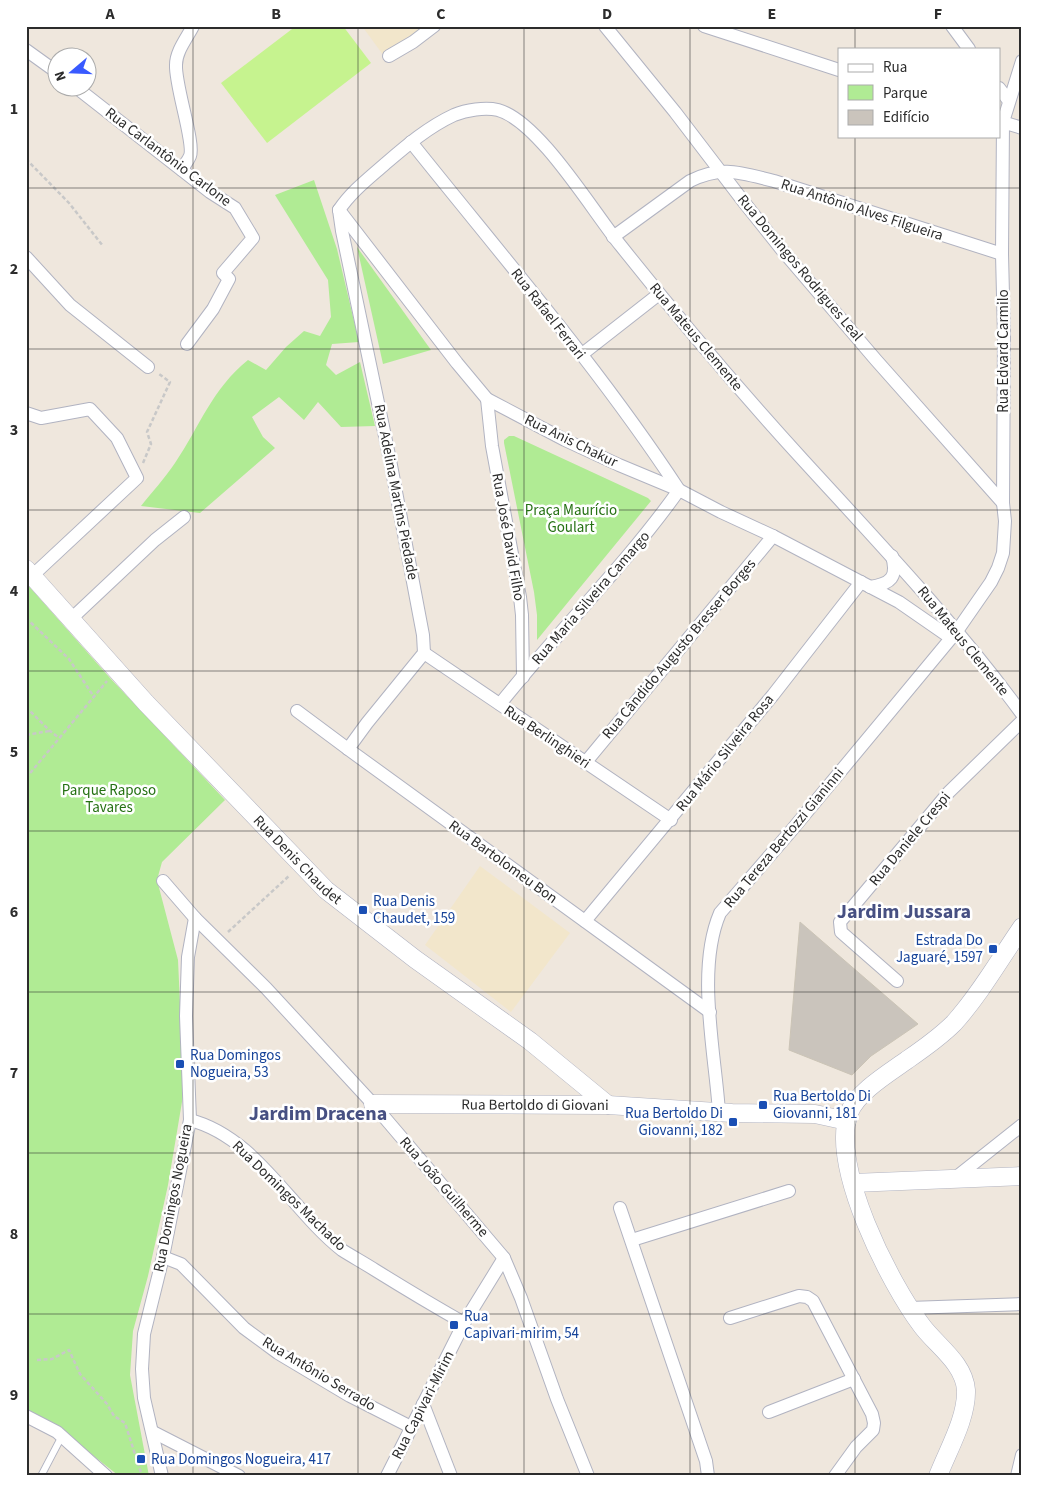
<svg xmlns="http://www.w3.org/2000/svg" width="1048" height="1502" font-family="'Source Sans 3',sans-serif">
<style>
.education{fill:#f2e6cb}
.green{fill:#b0eb94}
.pitch{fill:#c6f38f}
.building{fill:#cac4bc;stroke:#cbc4b6}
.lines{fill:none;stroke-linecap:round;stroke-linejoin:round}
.lane-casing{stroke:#b1b3c1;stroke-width:8}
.street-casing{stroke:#b1b3c1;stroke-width:14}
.secondary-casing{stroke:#b1b3c1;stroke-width:19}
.path{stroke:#c8c8c8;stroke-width:2.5;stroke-dasharray:4 2.5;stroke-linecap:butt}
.lane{stroke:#fff;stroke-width:6}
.street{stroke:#fff;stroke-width:12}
.secondary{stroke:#fff;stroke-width:18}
.grid{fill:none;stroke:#2c2c2c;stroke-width:1;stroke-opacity:0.55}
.transit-dot{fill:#1a4fb4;stroke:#fff;stroke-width:2}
.labels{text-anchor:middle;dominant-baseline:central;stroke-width:5;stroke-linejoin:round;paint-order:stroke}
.street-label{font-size:15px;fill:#2c2c2c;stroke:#fff}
.park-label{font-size:15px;fill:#257113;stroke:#fff}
.transit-label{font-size:15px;fill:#164399;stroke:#fff;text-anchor:start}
.district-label{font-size:20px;font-weight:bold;fill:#475082;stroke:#fff}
.neatline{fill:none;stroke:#2c2c2c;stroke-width:2}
.grid-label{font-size:16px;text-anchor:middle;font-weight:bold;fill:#2c2c2c}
</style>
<rect width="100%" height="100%" fill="#efe7dd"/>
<!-- education -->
<g class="education">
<path d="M362,26H431L413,45L389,63Z"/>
<path d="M480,866L570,933L511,1012L425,945Z"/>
</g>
<!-- green -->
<g class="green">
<path d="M314,180L337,249L359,342L332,344L326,365L336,375L360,362L375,426L341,427L318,402L304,420L279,397L252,417L263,437L275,448L200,513L141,506C152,492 165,478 175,463C200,426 212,389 248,360L266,370L286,347L304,331L320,336L331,317L328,280L275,195Z"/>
<path d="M357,247L431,350L383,364Z"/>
<path d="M509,436H514L648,498L651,501L537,640V615L534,592L504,443V440Z"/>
<path d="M26,583L110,678L225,800L162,862L157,880L178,960L184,1090L168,1185L148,1276L133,1331L130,1375L149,1476H119L57,1427L26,1409Z"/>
</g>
<!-- pitch -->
<path class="pitch" d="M296,26H343L371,63L267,143L221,83Z"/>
<!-- building -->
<path class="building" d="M800,922L918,1024L871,1056L852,1075L789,1050Z"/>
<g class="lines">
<!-- lane casing -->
<g class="lane-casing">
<path id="lane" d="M41,1476L62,1436"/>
</g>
<!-- street casing -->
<g class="street-casing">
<g id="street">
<path d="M605,26L675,112L743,201L782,250L876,360L1003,503"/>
<path d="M704,26L839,70"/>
<path d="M952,26L969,49"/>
<path d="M26,50L58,73"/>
<path d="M389,56L413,42L434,26"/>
<path d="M77,88L210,192L235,208L253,238L223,273L229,279L213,309L187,344"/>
<path d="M999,88L1009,101"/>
<path d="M999,121L1022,128"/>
<path d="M411,142C502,256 599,368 679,490C625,566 558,631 500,704"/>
<path d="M182,170C184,165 188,161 190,156C195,143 175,86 176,65C176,51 187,38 193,26"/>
<path d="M339,210C351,192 368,179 385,164C406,146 428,127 454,115C466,110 485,107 498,110C539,121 593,212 621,246C679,319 740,391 803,460C878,542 956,624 1022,714"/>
<path d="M339,210L457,363L487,399L565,440L619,465L679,490L721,512L773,536L899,602L951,638"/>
<path d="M339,210L342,231L390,460L423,635L424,653L367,723L348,749"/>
<path d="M613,237L690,181C722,165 741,173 774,181L1002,254"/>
<path d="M26,257L70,305L148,367"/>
<path d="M581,355L659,294"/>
<path d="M487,399L492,446L520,597L522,615L523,677"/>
<path d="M26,413L41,418L90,409L117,438L137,478L32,576"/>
<path d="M870,587C891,584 898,577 892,556"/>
<path d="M71,619L155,540L184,517"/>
<path d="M424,653L671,820"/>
<path d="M297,711L348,749L710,1012"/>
<path d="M585,763L773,536"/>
<path d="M163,881L195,918L266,988L373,1104L504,1258L521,1298L557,1399L588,1476"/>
<path d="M585,921L773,695L861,582"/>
<path d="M897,981L841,932L840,922L949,792L1022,721"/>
<path d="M719,1112C715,1052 696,969 720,913L791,831L957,631L991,582L998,568L1003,553L1005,521L1003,503L1004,336L1002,254L1003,122L1022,61"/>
<path d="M190,1120C256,1137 291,1210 342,1250C353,1257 364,1263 375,1270C404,1288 434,1306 464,1323"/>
<path d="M954,1179L1022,1125"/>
<path d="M620,1208L706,1461L708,1476"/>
<path d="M632,1240L789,1191"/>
<path d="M163,1257L181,1264L244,1328L278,1353L350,1396L411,1427"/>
<path d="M909,1308L1022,1304"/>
<path d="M730,1318L799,1296L807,1297L813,1301L872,1414L874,1423L873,1430L856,1447L835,1476"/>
<path d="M423,1404L451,1476"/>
<path d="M769,1412L854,1379"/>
<path d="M26,1416L57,1432L106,1476"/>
<path d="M153,1432L239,1476"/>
<path d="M162,1476L144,1398L142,1369L144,1334L163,1257L190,1120L186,1016L188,957L195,918"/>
<path d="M387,1476L464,1323L504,1258"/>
<path d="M1017,1476L1022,1455"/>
</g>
</g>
<!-- secondary casing -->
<g class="secondary-casing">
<g id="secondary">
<path id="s1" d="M26,569L146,703L326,890L415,959L530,1041L608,1105"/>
<path id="s2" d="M373,1104L608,1105L732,1113L815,1114L847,1121"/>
<path d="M853,1183L1022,1176"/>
<path d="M938,1476C948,1450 967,1418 966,1390C964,1363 937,1346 922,1326C890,1284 829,1165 849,1113C857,1092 889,1073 907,1060C923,1049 940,1037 954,1023C980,994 1000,959 1022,927"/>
</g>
</g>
<!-- path -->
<g class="path">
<path d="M26,159L69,203L103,246"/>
<path d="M143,463L151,444L147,432L170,382L159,374"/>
<path d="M26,618L69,659L94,697"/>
<path d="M26,707L50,731L59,738"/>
<path d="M26,735L49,731"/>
<path d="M26,778L107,681"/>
<path d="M228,932L290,875"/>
<path d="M37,1360L52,1359L69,1350L80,1374L107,1404L114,1416L125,1423L142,1476"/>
</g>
<!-- lane -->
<use href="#lane" class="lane"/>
<!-- street -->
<use href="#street" class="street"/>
<!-- secondary -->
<use href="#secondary" class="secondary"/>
</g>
<!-- grid -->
<path class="grid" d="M193,26V1476M358,26V1476M524,26V1476M690,26V1476M855,26V49M855,136V1476M26,188H1022M26,349H1022M26,510H1022M26,671H1022M26,831H1022M26,992H1022M26,1153H1022M26,1314H1022"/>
<!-- markers -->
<g class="transit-dot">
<rect x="358" y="905" width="10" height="10" rx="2.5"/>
<rect x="988" y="944" width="10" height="10" rx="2.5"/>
<rect x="175" y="1059" width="10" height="10" rx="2.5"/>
<rect x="758" y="1100" width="10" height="10" rx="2.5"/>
<rect x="728" y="1117" width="10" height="10" rx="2.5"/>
<rect x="449" y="1320" width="10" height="10" rx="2.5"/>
<rect x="136" y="1454" width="10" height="10" rx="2.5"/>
</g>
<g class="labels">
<!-- street labels -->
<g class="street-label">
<text transform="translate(168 157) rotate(37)">Rua Carlantônio Carlone</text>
<text transform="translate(862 210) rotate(18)">Rua Antônio Alves Filgueira</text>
<text transform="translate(800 268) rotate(50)">Rua Domingos Rodrigues Leal</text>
<text transform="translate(548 314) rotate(52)">Rua Rafael Ferrari</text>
<text transform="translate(696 337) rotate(50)">Rua Mateus Clemente</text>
<text transform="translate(1003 351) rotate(-90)">Rua Edvard Carmilo</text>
<text transform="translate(571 441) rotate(26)">Rua Anis Chakur</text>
<text transform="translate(396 492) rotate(79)">Rua Adelina Martins Piedade</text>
<text transform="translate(508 537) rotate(80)">Rua José David Filho</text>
<text transform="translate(591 598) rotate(-49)">Rua Maria Silveira Camargo</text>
<text transform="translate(963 641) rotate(51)">Rua Mateus Clemente</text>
<text transform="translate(679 649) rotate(-50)">Rua Cândido Augusto Bresser Borges</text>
<text transform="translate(547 737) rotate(34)">Rua Berlinghieri</text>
<text transform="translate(725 753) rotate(-51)">Rua Mário Silveira Rosa</text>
<text transform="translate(784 838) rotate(-50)">Rua Tereza Bertozzi Gianinni</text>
<text transform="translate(910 839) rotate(-50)">Rua Daniele Crespi</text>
<text stroke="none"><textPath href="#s1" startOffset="398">Rua Denis Chaudet</textPath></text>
<text transform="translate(503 862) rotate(36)">Rua Bartolomeu Bon</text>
<text stroke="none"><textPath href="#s2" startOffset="162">Rua Bertoldo di Giovani</textPath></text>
<text transform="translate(444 1187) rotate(49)">Rua João Guilherme</text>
<text transform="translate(289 1196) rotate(44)">Rua Domingos Machado</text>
<text transform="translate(173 1198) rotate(-79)">Rua Domingos Nogueira</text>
<text transform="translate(319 1374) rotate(31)">Rua Antônio Serrado</text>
<text transform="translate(423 1405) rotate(-63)">Rua Capivari-Mirim</text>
</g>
<!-- park labels -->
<g class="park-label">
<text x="571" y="510">Praça Maurício<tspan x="571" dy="17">Goulart</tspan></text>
<text x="109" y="790">Parque Raposo<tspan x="109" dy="17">Tavares</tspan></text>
</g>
<!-- transit labels -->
<g class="transit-label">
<text x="373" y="901">Rua Denis<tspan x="373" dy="17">Chaudet, 159</tspan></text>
<text x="983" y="940" text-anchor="end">Estrada Do<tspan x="983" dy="17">Jaguaré, 1597</tspan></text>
<text x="190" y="1055">Rua Domingos<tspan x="190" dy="17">Nogueira, 53</tspan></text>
<text x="773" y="1096">Rua Bertoldo Di<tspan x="773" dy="17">Giovanni, 181</tspan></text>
<text x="723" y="1113" text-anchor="end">Rua Bertoldo Di<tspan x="723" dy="17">Giovanni, 182</tspan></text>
<text x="464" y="1316">Rua<tspan x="464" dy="17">Capivari-mirim, 54</tspan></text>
<text x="151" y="1459">Rua Domingos Nogueira, 417</text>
</g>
<!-- district labels -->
<g class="district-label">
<text x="904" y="912">Jardim Jussara</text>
<text x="318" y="1114">Jardim Dracena</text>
</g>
</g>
<!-- border -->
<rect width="1048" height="1502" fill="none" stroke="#ffffff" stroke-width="55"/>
<!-- legend -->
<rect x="838" y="48" width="162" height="90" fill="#ffffff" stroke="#ababab"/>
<rect x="848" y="64" width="25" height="8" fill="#ffffff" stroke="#ababab"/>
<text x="883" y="72" font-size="15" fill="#2c2c2c">Rua</text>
<rect x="848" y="85" width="25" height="15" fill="#b0eb94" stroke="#ababab"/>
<text x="883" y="98" font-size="15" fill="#2c2c2c">Parque</text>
<rect x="848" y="110" width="25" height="15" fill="#cac4bc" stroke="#ababab"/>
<text x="883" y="122" font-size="15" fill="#2c2c2c">Edifício</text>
<!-- north arrow -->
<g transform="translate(72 72) rotate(251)"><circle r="24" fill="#ffffff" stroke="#ababab"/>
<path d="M0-4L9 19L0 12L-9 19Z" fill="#395aff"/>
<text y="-8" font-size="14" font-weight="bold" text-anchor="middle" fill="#2c2c2c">N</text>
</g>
<rect x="28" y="28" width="992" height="1446" class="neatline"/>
<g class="grid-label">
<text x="110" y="19">A</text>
<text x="276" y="19">B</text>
<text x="441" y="19">C</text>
<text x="607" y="19">D</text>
<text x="772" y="19">E</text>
<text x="938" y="19">F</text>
<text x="14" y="114">1</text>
<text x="14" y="274">2</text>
<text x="14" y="435">3</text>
<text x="14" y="596">4</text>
<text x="14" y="757">5</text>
<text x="14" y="917">6</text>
<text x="14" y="1078">7</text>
<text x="14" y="1239">8</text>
<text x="14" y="1400">9</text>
</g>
</svg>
